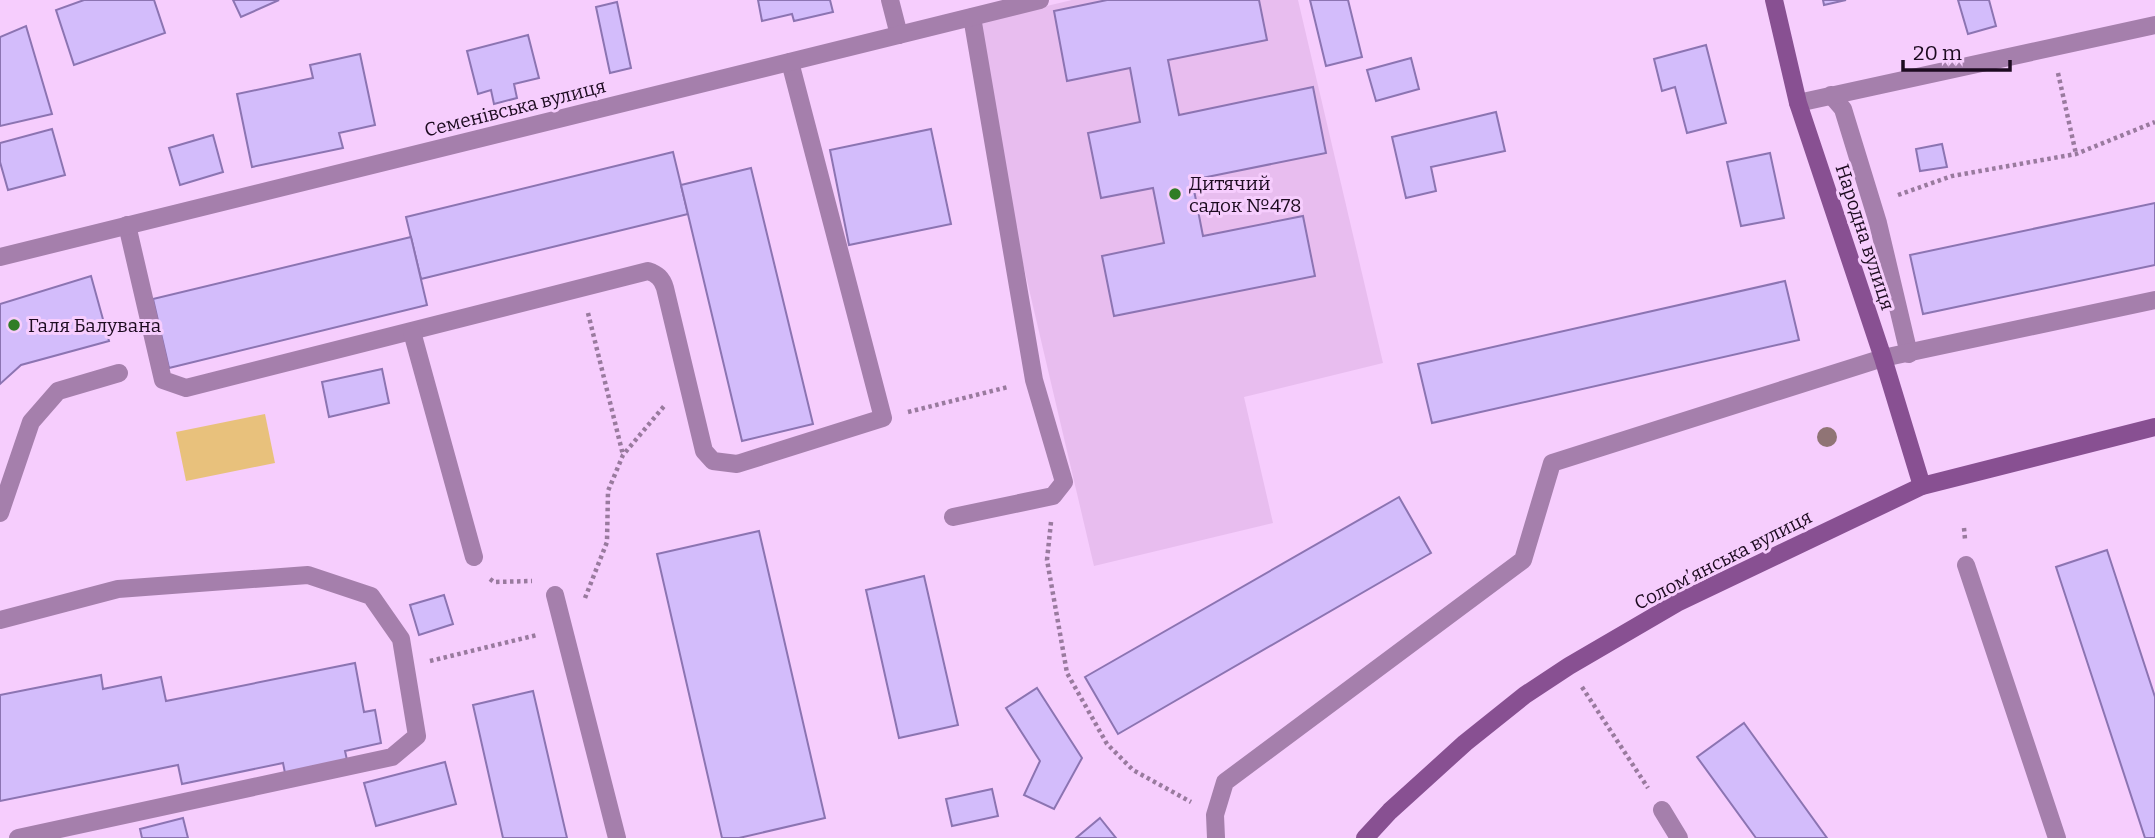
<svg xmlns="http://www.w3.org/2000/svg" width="2155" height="838" font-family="Bitter,serif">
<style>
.built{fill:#e8bdef}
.green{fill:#e8c17c}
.building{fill:#d3bcfb;stroke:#8c74b2;stroke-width:2}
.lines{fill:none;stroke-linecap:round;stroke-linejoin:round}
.path{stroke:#997a9e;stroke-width:4.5;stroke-dasharray:3.5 3.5;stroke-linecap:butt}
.lane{stroke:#a57fac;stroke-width:18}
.street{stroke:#a57fac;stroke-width:18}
.secondary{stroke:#885092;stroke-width:18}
.tree{fill:#907475}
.poi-dot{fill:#307d25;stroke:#f6cdfd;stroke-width:2.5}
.labels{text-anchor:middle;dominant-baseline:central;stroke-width:6;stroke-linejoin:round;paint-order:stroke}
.street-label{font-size:19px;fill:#1d0b20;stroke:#f6cdfd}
.poi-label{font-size:19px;fill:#1d0b20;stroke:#f6cdfd;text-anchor:start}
</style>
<rect width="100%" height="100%" fill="#f6cdfd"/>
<!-- built -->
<path class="built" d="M1072,0H1298L1383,363L1244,397L1273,523L1094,566L967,25Z"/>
<!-- green -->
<path class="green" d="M265,414L275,463L186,481L176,432Z"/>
<!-- building -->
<g class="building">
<path d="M84,0H154L165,33L74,65L56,10Z"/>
<path d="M233,0H279L241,17Z"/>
<path d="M758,0H830L833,12L794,21L792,14L762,21Z"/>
<path d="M1107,0H1259L1267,40L1168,60L1179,115L1313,87L1326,153L1192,180L1203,236L1303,216L1315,276L1114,316L1102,256L1164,243L1153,188L1101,198L1088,133L1140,122L1130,68L1067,81L1054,11Z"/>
<path d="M1310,0H1348L1362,57L1326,66Z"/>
<path d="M1823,0H1846L1824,5Z"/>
<path d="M1958,0H1989L1996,26L1968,34Z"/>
<path d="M617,2L631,68L610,73L596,7Z"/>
<path d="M26,26L52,114L0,126V37Z"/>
<path d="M528,35L539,78L514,84L517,98L494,104L491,90L478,94L467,51Z"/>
<path d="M1706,45L1726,123L1687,133L1675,87L1662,91L1654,59Z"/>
<path d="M360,54L375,125L339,133L343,148L252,167L237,94L313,78L310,65Z"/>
<path d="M1411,58L1419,89L1376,101L1367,70Z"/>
<path d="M1496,112L1505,151L1431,167L1436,191L1406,198L1392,137Z"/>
<path d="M52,129L65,175L8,190L0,162V143Z"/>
<path d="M931,129L951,224L849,245L830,150Z"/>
<path d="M213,135L223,172L180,185L169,148Z"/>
<path d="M1942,144L1947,167L1920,171L1916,149Z"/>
<path d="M673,152L688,214L421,279L406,217Z"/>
<path d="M1770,153L1784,218L1741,226L1727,162Z"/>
<path d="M751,168L813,424L742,441L681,185Z"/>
<path d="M2155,203V265L1923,314L1910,255Z"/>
<path d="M411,237L427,305L169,368L153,299Z"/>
<path d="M91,276L109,341L21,365L0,384V304Z"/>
<path d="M1785,281L1799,340L1432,423L1418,364Z"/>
<path d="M382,369L389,403L329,417L322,382Z"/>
<path d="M1399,497L1431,553L1118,734L1085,677Z"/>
<path d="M759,531L825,818L739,838H722L657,554Z"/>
<path d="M2107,550L2155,697V838H2145L2056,567Z"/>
<path d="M924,576L958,725L899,738L866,590Z"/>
<path d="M444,595L453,624L419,635L410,605Z"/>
<path d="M355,663L364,712L375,710L381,743L345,751L347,760L285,773L283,763L182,784L178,765L0,801V695L101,675L103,689L161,677L166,701Z"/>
<path d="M1037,688L1082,758L1054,809L1024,795L1040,761L1006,708Z"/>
<path d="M533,691L567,838H503L473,705Z"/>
<path d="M1744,723L1827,838H1756L1697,757Z"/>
<path d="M445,762L456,804L376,826L364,783Z"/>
<path d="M992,789L998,816L952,826L946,799Z"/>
<path d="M183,818L188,838H142L140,829Z"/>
<path d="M1100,818L1116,838H1076Z"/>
</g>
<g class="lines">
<!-- path -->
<g class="path">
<path d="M2058,73L2076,154"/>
<path d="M1898,195L1952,176L2076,154L2155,122"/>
<path d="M588,313L623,455"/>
<path d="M908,412L1008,387"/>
<path d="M1051,522L1047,560L1067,673L1107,744L1133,770L1191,802"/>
<path d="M1964,528L1965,539"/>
<path d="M490,579L494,582L532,581"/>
<path d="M585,598L607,542L608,491L623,455L665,405"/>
<path d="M430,661L537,635"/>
<path d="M1582,687L1648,788"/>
</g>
<!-- lane -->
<g class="lane">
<path d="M1831,95L1843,109L1878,223L1909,354"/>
<path d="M127,225L163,380L186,388L648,271C657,274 662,278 665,288L704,451L713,461L737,464L883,418L790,62"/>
<path d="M412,332L474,557"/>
<path d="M0,513L31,422L58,391L119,373"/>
<path d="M953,517L1053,496L1064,482L1034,380L972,17"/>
<path d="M1966,565L2057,838"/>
<path d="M555,595L617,838"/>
<path d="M0,620L118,589L308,575L371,596L401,639L417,736L392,757L18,838"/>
<path d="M1662,810L1679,838"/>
<path d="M1216,838L1215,815L1225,782L1523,560L1552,463L1883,358L2155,300"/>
</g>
<!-- street -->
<g class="street">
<path d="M890,0L899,35"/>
<path d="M1798,103L2155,25"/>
<path d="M0,257L1040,0"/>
</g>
<!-- secondary -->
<g class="secondary">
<path d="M1774,0L1798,103L1883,358L1922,486"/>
<path d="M1365,838L1390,811L1465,743L1525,695L1569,666L1677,603L1922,486L2155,427"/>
</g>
</g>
<!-- trees -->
<circle class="tree" cx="1827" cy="437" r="10"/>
<!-- markers -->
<g class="poi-dot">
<circle cx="1175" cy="194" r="7"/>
<circle cx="14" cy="325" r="7"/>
</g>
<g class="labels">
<!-- street labels -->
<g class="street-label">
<text transform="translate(515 108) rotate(-14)">Семенівська вулиця</text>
<text transform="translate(1865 237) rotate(72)">Народна вулиця</text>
<text transform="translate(1723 560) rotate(-27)">Соломʼянська вулиця</text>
</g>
<!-- poi labels -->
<g class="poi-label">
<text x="1189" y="183">Дитячий<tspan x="1189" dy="22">садок №478</tspan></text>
<text x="28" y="325">Галя Балувана</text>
</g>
</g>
<!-- scale -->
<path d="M1903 60v10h107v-10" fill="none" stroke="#1d0b20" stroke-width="3.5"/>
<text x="1913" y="60" font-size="21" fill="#1d0b20" stroke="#f6cdfd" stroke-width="5" paint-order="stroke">20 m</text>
</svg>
